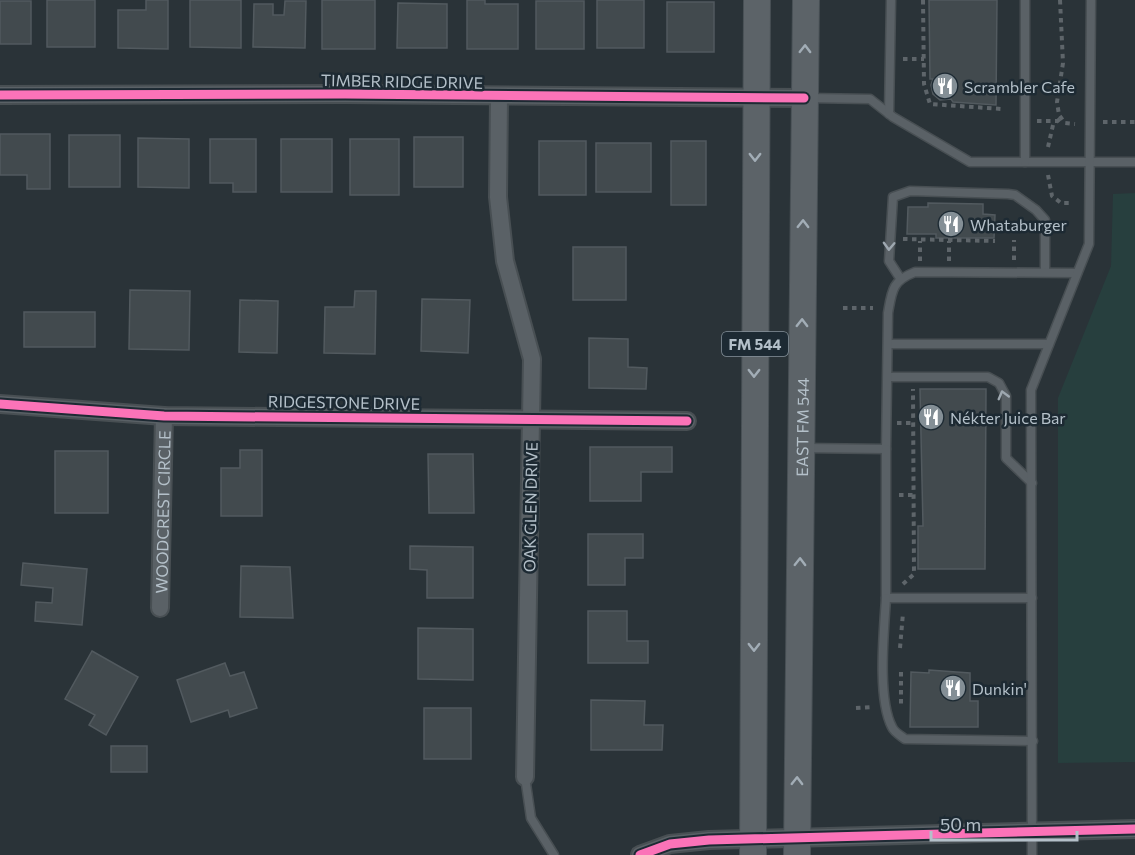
<svg xmlns="http://www.w3.org/2000/svg" width="1135" height="855" font-family="Commissioner,sans-serif">
<style>
.green{fill:#273f3e}
.building{fill:#424a4e;stroke:#525a5f;stroke-width:1.5}
.lines{fill:none;stroke-linecap:round;stroke-linejoin:round}
.lane-casing{stroke:#484f53;stroke-width:11}
.street-casing{stroke:#484f53;stroke-width:20}
.primary-casing{stroke:#485055;stroke-width:28}
.path{stroke:#5e656a;stroke-width:4;stroke-dasharray:4.5 4.5;stroke-linecap:butt}
.lane{stroke:#5a6166;stroke-width:8}
.street{stroke:#5a6166;stroke-width:16}
.primary{stroke:#5c6368;stroke-width:26}
.cycleway-casing{stroke:#1d2a33;stroke-width:13}
.cycleway{stroke:#fb73b8;stroke-width:9}
.oneway{stroke:#a2adb6}
.oneway2{stroke:#9ea8b0}
.labels{text-anchor:middle;dominant-baseline:central;stroke-width:5;stroke-linejoin:round;paint-order:stroke}
.shield{fill:#1d2a33;stroke:#87939c;stroke-width:1.5}
.shield-label{font-size:15px;font-weight:bold;fill:#b4c0c9}
.street-label{font-size:16px;fill:#b4c0c9;stroke:#1d2a33}
.poi-label{font-size:16px;fill:#b4c0c9;stroke:#1d2a33;text-anchor:start}
</style>
<rect width="100%" height="100%" fill="#2a3338"/>
<!-- green -->
<path class="green" d="M1135,193V762L1058,763V398L1111,266L1113,194Z"/>
<!-- building -->
<g class="building">
<rect x="47" y="0" width="48" height="47"/>
<path d="M146,0H168V49L118,48V10H146Z"/>
<path d="M190,0H241V48L190,47Z"/>
<rect x="322" y="0" width="53" height="49"/>
<path d="M467,0H485V4H518V49H467Z"/>
<rect x="597" y="0" width="47" height="48"/>
<path d="M929,0H997L996,105L953,102L951,99L940,100L933,94L931,85L933,79H930Z"/>
<rect x="0" y="1" width="31" height="43"/>
<path d="M285,1H306L305,48L253,47L254,4H273V15H284Z"/>
<rect x="536" y="1" width="48" height="48"/>
<rect x="667" y="2" width="47" height="50"/>
<path d="M398,3L447,4V48H397Z"/>
<path d="M0,134H50V189H27V175H0Z"/>
<rect x="69" y="135" width="51" height="52"/>
<rect x="414" y="137" width="49" height="50"/>
<path d="M138,138L189,139V188L138,187Z"/>
<path d="M210,139H256V192H233V183H210Z"/>
<rect x="281" y="139" width="51" height="53"/>
<rect x="350" y="139" width="49" height="56"/>
<rect x="539" y="141" width="47" height="54"/>
<rect x="671" y="141" width="35" height="64"/>
<rect x="596" y="143" width="55" height="49"/>
<path d="M928,203L983,204V214L995,215L994,238H936V234H907L908,207H928Z"/>
<rect x="573" y="247" width="53" height="53"/>
<path d="M130,290L190,291L189,350L129,349Z"/>
<path d="M355,291H376L375,354L324,353L325,307H354Z"/>
<path d="M422,299L470,300L468,353L421,351Z"/>
<path d="M240,300L278,301L277,353L239,352Z"/>
<rect x="24" y="312" width="71" height="35"/>
<path d="M589,338L628,339V367L647,368L646,389L589,388Z"/>
<path d="M920,389H986L985,569H918V526H923Z"/>
<path d="M590,447H672V472H641V501H590Z"/>
<path d="M240,450H262V516H221V468H240Z"/>
<rect x="55" y="451" width="53" height="62"/>
<path d="M428,454H473L474,513H429Z"/>
<path d="M588,534H643V558H625V585H588Z"/>
<path d="M410,546L473,547V598H427V570L410,569Z"/>
<path d="M23,563L87,569L82,625L35,621L36,602L52,603L53,588L21,585Z"/>
<path d="M241,566L290,567L293,618L240,617Z"/>
<path d="M588,611H627V641H648V663H588Z"/>
<path d="M418,628L473,629V680L418,679Z"/>
<path d="M92,651L138,677L106,735L89,725L95,715L65,699Z"/>
<path d="M225,663L230,676L244,672L257,708L230,717L228,710L191,722L177,680Z"/>
<path d="M929,670L970,673V701H978V727H910L911,672L929,673Z"/>
<path d="M591,700L645,701L644,725H663L662,750H591Z"/>
<rect x="424" y="708" width="47" height="51"/>
<rect x="111" y="746" width="36" height="26"/>
</g>
<g class="lines">
<!-- lane casing -->
<g class="lane-casing">
<g id="lane">
<path d="M809,98L870,99L893,117L970,162H1135"/>
<path d="M889,114L891,0"/>
<path d="M1025,162V0"/>
<path d="M900,278L889,261L893,197L910,191L1008,194L1015,195L1036,210L1045,220V271"/>
<path d="M889,344H1049"/>
<path d="M888,377H988L999,383L1006,396V458L1032,483"/>
<path d="M804,448L886,449L888,313C892,290 892,281 915,272L1077,273"/>
<path d="M886,449V598H1032"/>
<path d="M886,598C884,631 877,698 892,727C894,732 901,736 905,739L1033,741"/>
<path d="M525,777L531,818L554,855"/>
<path d="M1032,855L1031,390L1089,244L1091,0"/>
</g>
</g>
<!-- street casing -->
<g class="street-casing">
<g id="street">
<path d="M0,95L345,94L804,98"/>
<path d="M499,97L498,197L505,261L532,359L525,777"/>
<path d="M0,404L164,416L687,421"/>
<path id="s1" d="M160,608L164,416"/>
<path d="M640,855L670,844L709,840L1135,829"/>
</g>
</g>
<!-- primary casing -->
<g class="primary-casing">
<g id="primary">
<path d="M753,855L757,0"/>
<path id="s2" d="M797,855L806,0"/>
</g>
</g>
<!-- path -->
<g class="path">
<path d="M923,0L924,84L930,104L1002,109"/>
<path d="M1060,0L1063,63L1057,102L1059,115L1065,123L1075,124"/>
<path d="M903,59H924"/>
<path d="M1037,121H1057"/>
<path d="M1103,122H1135"/>
<path d="M1048,147L1053,125L1061,118"/>
<path d="M1048,175L1052,196L1061,203H1072"/>
<path d="M903,239L995,241"/>
<path d="M1014,260V240"/>
<path d="M920,261V241"/>
<path d="M949,261V241"/>
<path d="M843,308H873"/>
<path d="M897,423H915"/>
<path d="M899,495H915"/>
<path d="M903,584L914,574L913,389"/>
<path d="M900,648L903,613"/>
<path d="M901,672V704"/>
<path d="M856,708L872,707"/>
</g>
<!-- lane -->
<use href="#lane" class="lane"/>
<!-- street -->
<use href="#street" class="street"/>
<!-- primary -->
<use href="#primary" class="primary"/>
<!-- cycleway casing -->
<g class="cycleway-casing">
<g id="cycleway">
<path d="M0,95L345,94L804,98"/>
<path d="M0,404L164,416L687,421"/>
<path d="M640,855L670,844L709,840L1135,829"/>
</g>
</g>
<!-- cycleway -->
<use href="#cycleway" class="cycleway"/>
</g>
<!-- one-way arrows -->
<defs><path id="oneway-chevron" d="M-2-3.5L2.5 0L-2 3.5" fill="none" stroke-width="1.6" stroke-linecap="round" stroke-linejoin="round" transform="scale(1.5)"/></defs>
<g class="oneway">
<use href="#oneway-chevron" transform="translate(805 49) rotate(-89)"/>
<use href="#oneway-chevron" transform="translate(755 157) rotate(90)"/>
<use href="#oneway-chevron" transform="translate(803 224) rotate(-89)"/>
<use href="#oneway-chevron" transform="translate(802 323) rotate(-89)"/>
<use href="#oneway-chevron" transform="translate(754 373) rotate(90)"/>
<use href="#oneway-chevron" transform="translate(800 562) rotate(-89)"/>
<use href="#oneway-chevron" transform="translate(754 647) rotate(90)"/>
<use href="#oneway-chevron" transform="translate(797 781) rotate(-89)"/>
</g>
<g class="oneway2">
<use href="#oneway-chevron" transform="translate(889 246) rotate(92)"/>
<use href="#oneway-chevron" transform="translate(1003 395) rotate(-105)"/>
</g>
<!-- icons -->
<defs>
<g id="restaurant-disc" transform="scale(1.35)"><circle r="9.5" fill="#848f96" stroke="#1d2a33"/><path d="M-5-6h1v4h1v-4h1v4h1v-4h1v5L-1.5 .5V6h-2V.5L-5-1ZM5-6V6H3V1.5H1.5Q1.5-4 5-6Z" fill="#fff"/></g>
</defs>
<g fill-rule="evenodd">
<use href="#restaurant-disc" x="945" y="86"/>
<use href="#restaurant-disc" x="951" y="224"/>
<use href="#restaurant-disc" x="931" y="417"/>
<use href="#restaurant-disc" x="953" y="688"/>
</g>
<g class="labels">
<!-- shield labels -->
<rect class="shield" x="722" y="332" width="66" height="24" rx="4.5"/>
<g class="shield-label">
<text x="755" y="344">FM 544</text>
</g>
<!-- street labels -->
<g class="street-label">
<text transform="translate(402 81) rotate(1)">TIMBER RIDGE DRIVE</text>
<text transform="translate(344 402) rotate(1)">RIDGESTONE DRIVE</text>
<text stroke="none"><textPath href="#s2" startOffset="428">EAST FM 544</textPath></text>
<text transform="translate(530 507) rotate(-89)">OAK GLEN DRIVE</text>
<text stroke="none"><textPath href="#s1" startOffset="96">WOODCREST CIRCLE</textPath></text>
</g>
<!-- poi labels -->
<g class="poi-label">
<text x="964" y="86">Scrambler Cafe</text>
<text x="970" y="224">Whataburger</text>
<text x="950" y="417">Nékter Juice Bar</text>
<text x="972" y="688">Dunkin'</text>
</g>
</g>
<!-- scale -->
<path d="M931 831v9h146v-9" fill="none" stroke="#b4c0c9" stroke-width="3"/>
<text x="940" y="831" font-size="18" fill="#b4c0c9" stroke="#1d2a33" stroke-width="4.5" paint-order="stroke">50 m</text>
</svg>
